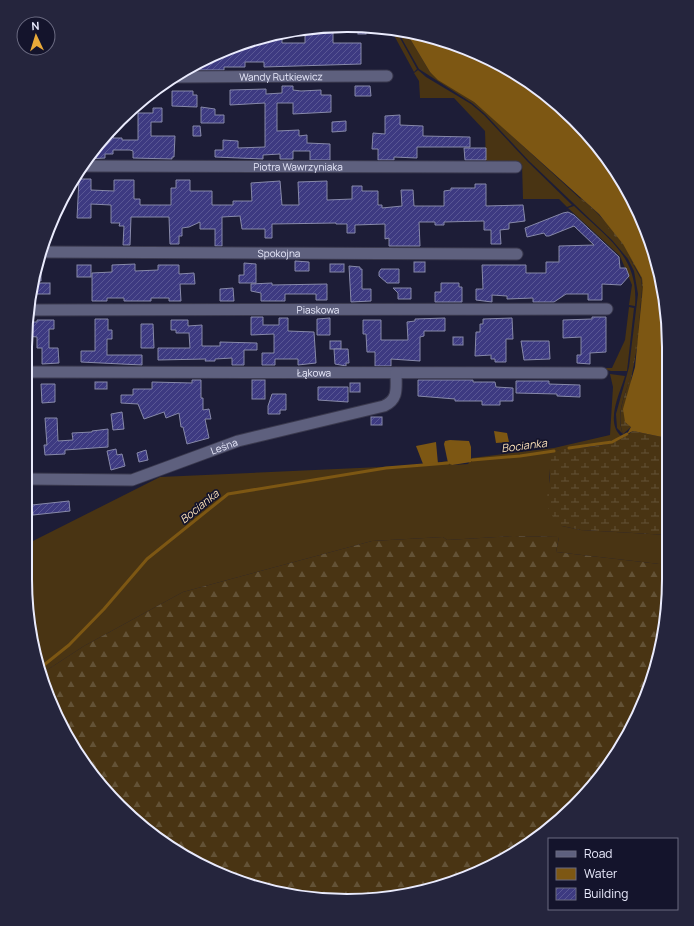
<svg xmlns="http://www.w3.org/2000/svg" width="694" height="926" font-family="Manrope,sans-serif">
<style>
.grass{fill:#493413}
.forest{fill:url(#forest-firs)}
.wetland{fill:url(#wetland-marsh)}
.water{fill:#7d5713}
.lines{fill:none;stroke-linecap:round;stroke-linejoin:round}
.stream{stroke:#7d5713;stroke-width:3}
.building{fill:url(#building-hatch);stroke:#8789a9}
.minor-casing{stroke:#3a394e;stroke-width:13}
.minor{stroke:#5e607e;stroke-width:11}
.labels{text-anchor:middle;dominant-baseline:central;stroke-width:3.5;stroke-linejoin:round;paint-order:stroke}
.street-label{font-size:10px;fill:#eaebfd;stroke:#14142c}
.water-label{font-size:11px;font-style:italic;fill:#f8deb6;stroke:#14142c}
.rim{fill:none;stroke:#eaebfd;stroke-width:2}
</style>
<defs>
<pattern id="forest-firs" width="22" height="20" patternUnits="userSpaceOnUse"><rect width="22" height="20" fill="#493413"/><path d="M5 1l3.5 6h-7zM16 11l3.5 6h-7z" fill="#635236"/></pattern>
<pattern id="wetland-marsh" width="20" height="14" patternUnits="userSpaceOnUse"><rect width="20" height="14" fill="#493413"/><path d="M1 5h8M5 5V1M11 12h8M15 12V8" fill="none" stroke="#635236"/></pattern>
<pattern id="building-hatch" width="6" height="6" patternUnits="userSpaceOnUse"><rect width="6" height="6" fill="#3d3a81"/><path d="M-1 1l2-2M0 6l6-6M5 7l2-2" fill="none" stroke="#595794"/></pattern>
</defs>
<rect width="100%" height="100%" fill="#1d1d37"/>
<!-- grass -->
<g class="grass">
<path d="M390,28L395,29L417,69L414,72Z"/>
<path d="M397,30L406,32L430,72L474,102L497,122L598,215L622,244L641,279L642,288C640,314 638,342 633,368C628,389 614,413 623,434L617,428L616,414L629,367L638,294L634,271L628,259L612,240L529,161L485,114L472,103L419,69Z"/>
<path d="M418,70L426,77L471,104L484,115L528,162L572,205L567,207L559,199H523L522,164L486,163L485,131L454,98H420L419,81L414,73Z"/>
<path d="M574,206C607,238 639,256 635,306L629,305L632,285L620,256L568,208Z"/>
<path d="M629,307L634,308L627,371H611L599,368H612L625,340Z"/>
<path d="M610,374L625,376C620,393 605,422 621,436C609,446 574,444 557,451L550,469L549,485L562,526L581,530L668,535V565L556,552L559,537L513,536L447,540L443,537L372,541L183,592L84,646L41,674L36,663L25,579V545L160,477L425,465L447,461L452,465L468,464L472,458L554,448L610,435L613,387Z"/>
</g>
<!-- forest -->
<path class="forest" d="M513,536L559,537L556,552L668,565V600L652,682L626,740L589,791L543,835L451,884L368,900L284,895L204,868L119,807L68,740L41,674L84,646L183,592L372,541L443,537L447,540Z"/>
<!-- wetland -->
<g class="wetland">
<path d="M581,198C604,218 632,248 642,278C649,297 634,358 631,381C630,396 631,412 631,427L623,434C616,416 624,398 629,381C634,366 645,291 641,278C639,273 635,267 632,262C618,238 601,218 580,199Z"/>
<path d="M633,431L667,438L668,535L581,530L562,526L554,519L546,504L550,477V454L568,446L569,449C594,446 613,447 633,431Z"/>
</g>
<!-- water -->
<g class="water">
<path d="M406,32L451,42L508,68L559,105L603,151L645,224L666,305L667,438L633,431L627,434L631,427L625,422L623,409L635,367L643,287L642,278L623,244L599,214L474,102L438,80L430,72Z"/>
<path d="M494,431L507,433L509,442L496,443Z"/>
<path d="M450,440L469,441L471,447V462L452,465L448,463L444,444L445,441Z"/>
<path d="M436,442L438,464H423L416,446Z"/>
</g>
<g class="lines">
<!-- stream -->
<g class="stream">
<path d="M569,448L612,442L627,434"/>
<path d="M472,460L520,456L554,451"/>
<path d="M39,669L69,645L104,609L147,559L228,494L386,468L448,463"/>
</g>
</g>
<!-- building -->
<g class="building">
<path d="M326,26H333V43H361V64L264,67V62H245V67H224V70H186L205,58L254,39H270V35L282,33V43H305V29Z"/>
<rect x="358" y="27" width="8" height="7"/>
<path d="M282,86H293V90L301,91L321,90V95H331V112L293,114V103H277V131L299,130V136L307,135V143L330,144V160H310V151H293V159H280V154L263,155V159L215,157V150H223V140L238,141V148L265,147V103L230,105V90L266,89V94L282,93Z"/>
<path d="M355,86H370L371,96H355Z"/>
<path d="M172,91H193V95H197V107L172,106Z"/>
<path d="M201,107L215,109V115H224V123H201Z"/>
<path d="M153,108H162V122H151V136H175L174,157H172V159L133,158V151L130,150H113V154H105V158L88,159L114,131L113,138H122V140H138V113H153Z"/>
<path d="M400,115V125L423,126V136L470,137V147H417V158L394,157V160H378V149H372L373,133L385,134V116Z"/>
<path d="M346,121V131L332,132V122Z"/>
<path d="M193,126H200L201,136H193Z"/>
<path d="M464,148H486V160H465Z"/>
<path d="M79,179H91V190L114,191V180H134V199H140V205H171V188H176V180H190V191H212V205H233V201H252L251,183L280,181L282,205H299L298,182L327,181V200L352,199V186H362V191H378V205H382V208L402,206L401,190H413L414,206H444V191L451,190V188H475V184H486V206L523,205L525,221L509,223V229L500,230L501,244H491V230H484V221L444,222V225H435V222H419L420,246H389V238L385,239V224L355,225V233H347V224H336V223L272,224V238H265V229H242L240,216L222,217V246H215V229H200V222L189,227L182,228V236H179V244H170L169,217H131L130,245H123L124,226H119L120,223H111V205L91,204V218H77Z"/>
<path d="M568,212L574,215L619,257L620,268H626L629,276L621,285L602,284V300H588V294H566L554,302H533V298L507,299V296L492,295V302L476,300V289H483L482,265H526V273H546V262H559V246L594,245L574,226L549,236H546L544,233L527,237L525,228L563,213Z"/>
<path d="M38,258L41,259V281H33Z"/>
<path d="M295,261L309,262V271H295Z"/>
<rect x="414" y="262" width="11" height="10"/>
<path d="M244,263L256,264V283H239V275H244Z"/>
<path d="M135,264V271L158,270V265H179V274L194,273L195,284H180L181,301H169V298H151V301H124V298H107V301H92V273L112,272V265Z"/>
<rect x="330" y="264" width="14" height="8"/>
<rect x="77" y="265" width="14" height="12"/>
<path d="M349,266L360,267V269H362V289H371V301L351,302Z"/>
<path d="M381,269H399V283H387L379,276V272Z"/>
<rect x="36" y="283" width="14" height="11"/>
<path d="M272,283V285L327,284V300H316V294H285V301H261V293L251,291V284Z"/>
<path d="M441,283H459V287H462V302H435V292H441Z"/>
<path d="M233,288L234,301H220V289Z"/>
<path d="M393,288H411V299H398V293Z"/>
<path d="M251,317H263V325H279V318H288V331L314,332L316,363L298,365V359H275V365H262V353H274V334L251,335Z"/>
<path d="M592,317H606V352L590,353V364L577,363V355H581V337L563,338V320L592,319Z"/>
<path d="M330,318V335H317V319Z"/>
<path d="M445,318V331H424V336L420,337V361L391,359V366H375V352H367L366,334H363V320H381V340H408L407,322L415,321V319Z"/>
<path d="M512,318L513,339H506V362H495V359H491V355L475,356L476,332H480V324H483V319Z"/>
<path d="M95,319H108V330H112V339H107V355H142V365L81,362V351H95Z"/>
<path d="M37,320H54V329H49V348H58L59,363L42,364V348H37V337L26,336V322H37Z"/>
<path d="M171,320H188V326L202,325V346H220V342L257,343V350H244V365H232V358L215,359V361H205L206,359L158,360V348H190L189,333H176V330H171Z"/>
<path d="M141,324H153L154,348H141Z"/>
<rect x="453" y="337" width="10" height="8"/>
<rect x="330" y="341" width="11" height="8"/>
<path d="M521,341H549L550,359L524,360Z"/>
<path d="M334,349H348L349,363H346V366L335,364Z"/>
<path d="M192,380H201V398H203V410L209,409L211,419H205L209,438L187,444L183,427H181L179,413L166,418L164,412L144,419L138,404L121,403V395H133V389H152V382L192,383Z"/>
<rect x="252" y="380" width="13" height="19"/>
<path d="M418,380H473V382H495L496,387L513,388V401H500V405H482V401H455V399L418,396Z"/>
<path d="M516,381H549V384L580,385V397L557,396V394L516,393Z"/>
<rect x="95" y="382" width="12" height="7"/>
<rect x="350" y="383" width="10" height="9"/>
<path d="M41,384H55V402L42,403Z"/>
<path d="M318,387H348V402L318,400Z"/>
<path d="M272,394H286V410H280V414H268V406Z"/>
<path d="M122,412L124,429L113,430L111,414Z"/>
<rect x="371" y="417" width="11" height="8"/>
<path d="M45,418H57L58,441L73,440L72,433L92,432V431L108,429V447L65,450V454L45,455L44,445H47Z"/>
<path d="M116,449L117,455L122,454L125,466L111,470L107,451Z"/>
<path d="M146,450L148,460L139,462L137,453Z"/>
<path d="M69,501L70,511L33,515L32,505Z"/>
</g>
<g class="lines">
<!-- minor casing -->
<g class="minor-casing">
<g id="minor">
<path id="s1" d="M174,77L387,76"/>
<path id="s2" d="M81,166L516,167"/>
<path id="s3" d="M41,252L517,254"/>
<path id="s4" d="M28,310L607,309"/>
<path id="s5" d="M26,372L602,373"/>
<path id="s6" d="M25,479L132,480L238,441L384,406C399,399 396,388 396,373"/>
</g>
</g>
<!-- minor -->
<use href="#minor" class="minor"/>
</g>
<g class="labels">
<!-- street labels -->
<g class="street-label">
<text stroke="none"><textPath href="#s1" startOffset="107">Wandy Rutkiewicz</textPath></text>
<text stroke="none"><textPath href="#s2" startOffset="217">Piotra Wawrzyniaka</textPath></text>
<text stroke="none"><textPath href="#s3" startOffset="238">Spokojna</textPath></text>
<text stroke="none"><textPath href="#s4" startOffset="290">Piaskowa</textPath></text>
<text stroke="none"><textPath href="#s5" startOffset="288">Łąkowa</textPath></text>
<text stroke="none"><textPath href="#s6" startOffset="205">Leśna</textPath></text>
</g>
<!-- water labels -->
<g class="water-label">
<text transform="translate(524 445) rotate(-7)">Bocianka</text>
<text transform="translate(199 506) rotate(-39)">Bocianka</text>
</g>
</g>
<!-- crop -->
<path d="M0 0H694V926H0ZM347 32H347A315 315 0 0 1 662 347V579A315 315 0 0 1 347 894H347A315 315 0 0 1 32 579V347A315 315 0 0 1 347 32Z" fill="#25253d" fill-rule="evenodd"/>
<path class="rim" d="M347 32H347A315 315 0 0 1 662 347V579A315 315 0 0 1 347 894H347A315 315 0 0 1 32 579V347A315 315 0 0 1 347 32Z"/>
<!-- legend -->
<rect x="548" y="838" width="130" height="72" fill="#14142c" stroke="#6a6a80"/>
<rect x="556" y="851" width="20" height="6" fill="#5e607e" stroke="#6a6a80"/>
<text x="584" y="858" font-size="12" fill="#eaebfd">Road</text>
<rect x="556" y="868" width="20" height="12" fill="#7d5713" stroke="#6a6a80"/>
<text x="584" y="878" font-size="12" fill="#eaebfd">Water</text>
<rect x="556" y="888" width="20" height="12" fill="url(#building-hatch)" stroke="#6a6a80"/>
<text x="584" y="898" font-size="12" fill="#eaebfd">Building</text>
<!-- north arrow -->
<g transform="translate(36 36) rotate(356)"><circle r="19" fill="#14142c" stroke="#6a6a80"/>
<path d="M0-3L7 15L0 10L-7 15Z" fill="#eaaa39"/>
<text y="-6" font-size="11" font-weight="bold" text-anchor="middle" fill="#eaebfd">N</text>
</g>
</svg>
